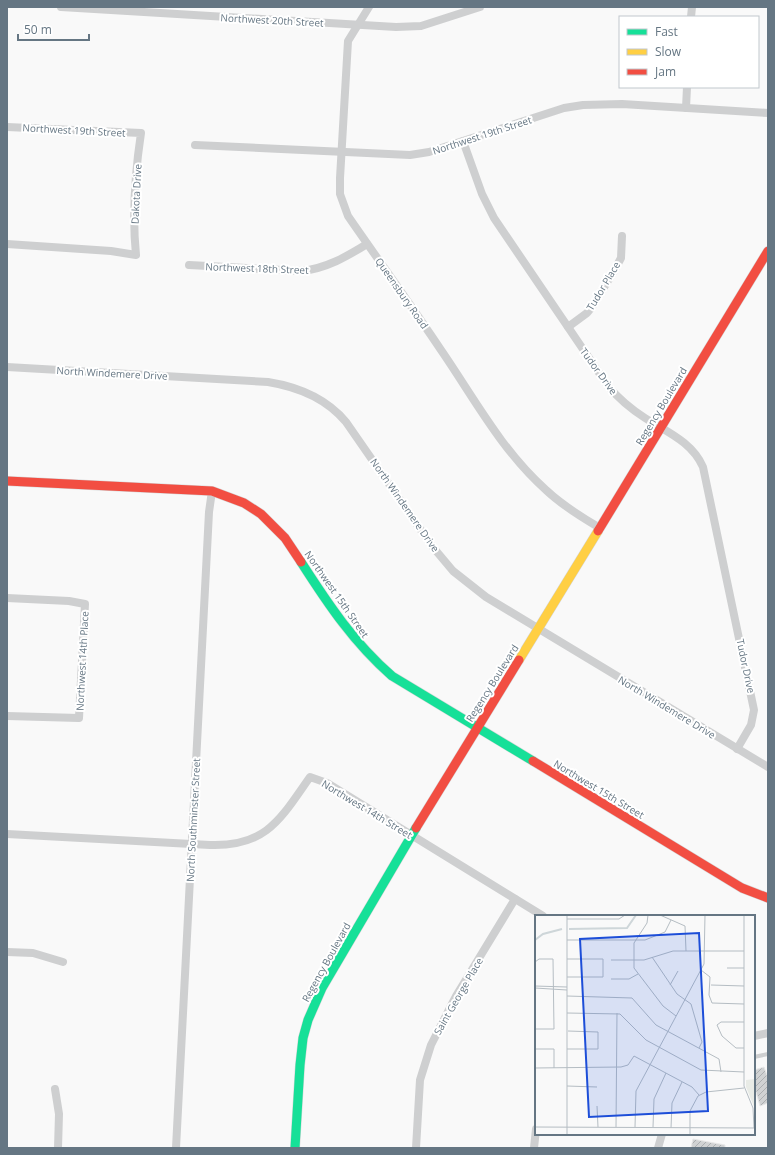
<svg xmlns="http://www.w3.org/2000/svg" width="775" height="1155" font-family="'Open Sans',sans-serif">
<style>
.building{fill:url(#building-hatch);stroke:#e8e8e8}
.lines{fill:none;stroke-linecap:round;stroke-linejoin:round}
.fast-casing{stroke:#d5d6d7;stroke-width:10}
.slow-casing{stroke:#d5d6d7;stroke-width:10}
.jam-casing{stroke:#d5d6d7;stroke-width:10}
.lane{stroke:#cecfd0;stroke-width:4}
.street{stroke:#cecfd0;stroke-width:8}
.fast{stroke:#16e098;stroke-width:9}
.slow{stroke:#ffcf43;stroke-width:9}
.jam{stroke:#f24e42;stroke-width:9}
.labels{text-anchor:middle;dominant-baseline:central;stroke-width:4;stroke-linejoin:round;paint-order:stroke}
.street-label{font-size:10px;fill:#657683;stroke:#fff}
.inset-river{fill:none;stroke:#ced6d9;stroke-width:2}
.inset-road{fill:none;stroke:#b5bdc3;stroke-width:1}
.view{fill:#1d4ed8;fill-opacity:0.15;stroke:#1d4ed8;stroke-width:2}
.inset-edge{fill:none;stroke:#657683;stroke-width:2}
</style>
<defs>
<pattern id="building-hatch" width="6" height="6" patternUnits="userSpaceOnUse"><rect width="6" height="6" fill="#d0d2d3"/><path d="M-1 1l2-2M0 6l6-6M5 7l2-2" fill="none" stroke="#acafb1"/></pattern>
</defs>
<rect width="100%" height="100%" fill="#f9f9f9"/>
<!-- building -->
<g class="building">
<path d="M764,1067L768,1078V1103L760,1106L754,1085V1070Z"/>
<path d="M693,1139L725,1145V1148H691Z"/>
</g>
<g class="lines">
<!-- fast casing -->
<g class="fast-casing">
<g id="fast">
<path d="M301,562C328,604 354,643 392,676L533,761"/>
<path d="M295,1148L300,1065L303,1038L308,1020L322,988L416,828"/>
</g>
</g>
<!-- slow casing -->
<g class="slow-casing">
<path id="slow" d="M519,660L598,531"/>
</g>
<!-- jam casing -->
<g class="jam-casing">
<g id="jam">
<path d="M7,481L212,491L244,503L261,514L285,538L301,562"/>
<path d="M598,531L768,251"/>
<path d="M533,761L742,888L768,898"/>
<path d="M416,828L519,660"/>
</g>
</g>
<!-- lane -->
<path class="lane" d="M754,1057L768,1054"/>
<!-- street -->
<g class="street">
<path d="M61,7L396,27L421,26L480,7"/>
<path d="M369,7L348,41L340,178V194L348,216C379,261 411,305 441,350C474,398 502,451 546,490C562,505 581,517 600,528"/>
<path d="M691,17L692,7"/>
<path d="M686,108L687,87"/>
<path d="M7,127L141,133C135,173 132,215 136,255L111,251L7,244"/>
<path d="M463,141L482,194L494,218L608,386C619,399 631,409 645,418C667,432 692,442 703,467L754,710L751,725L737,749"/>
<path d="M195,145L410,155L429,152L564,108L583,105L622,104L768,113"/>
<path d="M189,265L302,271C327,268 346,257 367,244"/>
<path d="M568,327L587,313L592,307L614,271L621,258L622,236"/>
<path d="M7,367L268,382C299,387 326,398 346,422L432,546L453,571L486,597L768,767"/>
<path d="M7,598L69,601L85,604L79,718L7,716"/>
<path d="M7,834L210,845C267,847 281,818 310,777L327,783L543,916"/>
<path d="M7,952L33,953L63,962"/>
<path d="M754,1036L768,1033"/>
<path d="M55,1089L59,1114L58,1148"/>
<path d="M176,1148L209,512L212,491"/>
<path d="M416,1148L420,1080L431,1045L456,996L515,899"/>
<path d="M534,1148L536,1129"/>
<path d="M658,1148L662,1134"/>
</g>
<!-- fast -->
<use href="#fast" class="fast"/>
<!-- slow -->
<use href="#slow" class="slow"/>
<!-- jam -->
<use href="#jam" class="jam"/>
</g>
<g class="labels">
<!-- street labels -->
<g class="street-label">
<text transform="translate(272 20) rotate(3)">Northwest 20th Street</text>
<text transform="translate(74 130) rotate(3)">Northwest 19th Street</text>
<text transform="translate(482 135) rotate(-18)">Northwest 19th Street</text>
<text transform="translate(136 194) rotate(-87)">Dakota Drive</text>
<text transform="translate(257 268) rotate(2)">Northwest 18th Street</text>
<text transform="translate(603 286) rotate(-59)">Tudor Place</text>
<text transform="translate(402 293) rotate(55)">Queensbury Road</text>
<text transform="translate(599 371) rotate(54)">Tudor Drive</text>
<text transform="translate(112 373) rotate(3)">North Windemere Drive</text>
<text transform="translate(661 406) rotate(-59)">Regency Boulevard</text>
<text transform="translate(405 505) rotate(55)">North Windemere Drive</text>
<text transform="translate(337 594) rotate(55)">Northwest 15th Street</text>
<text transform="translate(82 661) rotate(-87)">Northwest 14th Place</text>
<text transform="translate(746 666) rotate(78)">Tudor Drive</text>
<text transform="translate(492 683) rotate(-58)">Regency Boulevard</text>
<text transform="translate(667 707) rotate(31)">North Windemere Drive</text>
<text transform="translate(599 789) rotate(31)">Northwest 15th Street</text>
<text transform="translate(367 809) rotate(31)">Northwest 14th Street</text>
<text transform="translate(193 820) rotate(-87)">North Southminster Street</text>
<text transform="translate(326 962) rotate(-61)">Regency Boulevard</text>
<text transform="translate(458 996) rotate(-60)">Saint George Place</text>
</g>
</g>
<!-- overview -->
<g transform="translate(535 915)">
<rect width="220" height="220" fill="#f9f9f9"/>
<path d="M220,164V194L211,172V165Z" fill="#e8ebe6"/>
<path class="inset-river" d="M34,14L92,13L101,0M0,25L8,19L27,14"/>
<path class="inset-road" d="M32,0V220M113,0L112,8L99,28V53L128,91L141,101M125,0L150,11L151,36M209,0V171L218,193L219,213M32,4H84L90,0M32,25H110L130,17L136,5M117,42L142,79L156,89L167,127L164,133M32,44H68V62H32M76,45H109L138,36H209M0,47L4,44H18L19,114H0M192,53H209M166,55L175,62L174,80L177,88L209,89M76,64H94L103,59M135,70L143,56M176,70L209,71M0,71L32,72M0,73L32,75M32,81L97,83L121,110L184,144L186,157M32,98L85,99L111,125L166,155L209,157M209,107H186L182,110L187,121L201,133H209M0,134H19V153M32,134H63V117L33,116M0,153L86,152L93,150L99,141L157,172L164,180M32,171L62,172M62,191L63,212M0,212L220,213M81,212L82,98M100,212L101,176L169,49L170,0M118,212L119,184L131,158M136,213L137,188L147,167M155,220V196L163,181L171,177L209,173"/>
<path class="view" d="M164,18L173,196L54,202L45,24Z"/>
<rect width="220" height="220" class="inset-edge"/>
</g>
<!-- border -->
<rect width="775" height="1155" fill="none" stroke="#657683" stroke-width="16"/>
<!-- legend -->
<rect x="619" y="16" width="140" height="72" fill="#ffffff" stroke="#c1c8cd"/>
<rect x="627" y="29" width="20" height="6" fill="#16e098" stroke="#c1c8cd"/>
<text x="655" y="36" font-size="12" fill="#657683">Fast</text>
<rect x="627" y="49" width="20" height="6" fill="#ffcf43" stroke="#c1c8cd"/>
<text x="655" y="56" font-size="12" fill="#657683">Slow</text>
<rect x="627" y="69" width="20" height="6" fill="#f24e42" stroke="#c1c8cd"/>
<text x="655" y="76" font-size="12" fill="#657683">Jam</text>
<!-- scale -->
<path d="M18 34v6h71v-6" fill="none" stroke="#657683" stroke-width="2"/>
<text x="24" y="34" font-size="12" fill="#657683" stroke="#ffffff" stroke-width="3" paint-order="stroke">50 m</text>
</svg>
